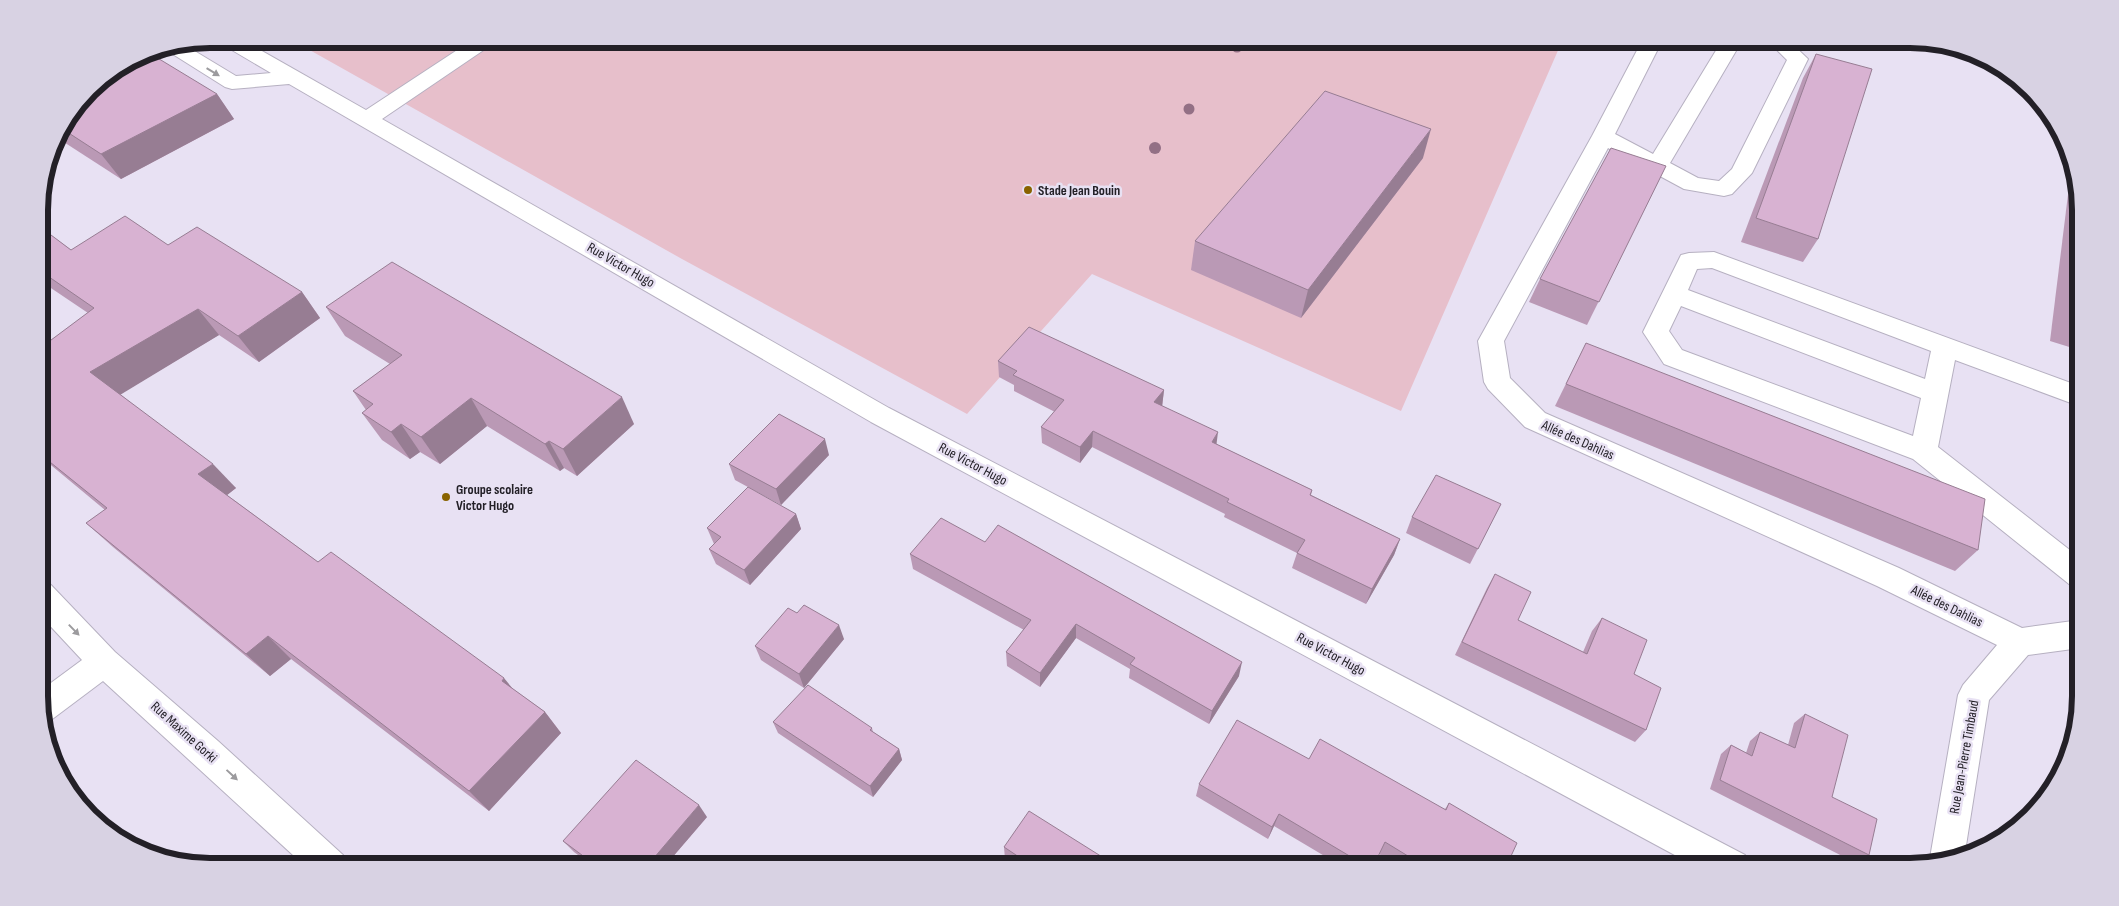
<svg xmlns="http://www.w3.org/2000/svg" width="2119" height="906" font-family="'Sofia Sans Condensed',sans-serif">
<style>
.green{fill:#e7bfcb}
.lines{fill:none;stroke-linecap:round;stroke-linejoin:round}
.minor-casing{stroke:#b6b0c1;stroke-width:2}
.minor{fill:#fff;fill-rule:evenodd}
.tree{fill:#937085}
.wall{fill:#ba99b5}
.shaded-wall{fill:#977d93}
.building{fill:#d8b2d2;stroke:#977d93}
.oneway{fill:#9c9b9e}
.poi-dot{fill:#896300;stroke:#e8e1f3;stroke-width:2}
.labels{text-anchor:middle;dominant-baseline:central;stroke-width:5;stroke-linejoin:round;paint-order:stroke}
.poi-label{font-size:14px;font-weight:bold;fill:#232027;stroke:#e8e1f3;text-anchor:start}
.street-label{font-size:14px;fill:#232027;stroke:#e8e1f3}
.rim{fill:none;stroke:#232027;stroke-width:6}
</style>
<rect width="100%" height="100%" fill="#e8e1f3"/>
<!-- green -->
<path class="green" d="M290,39H1563L1401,411L1092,274L967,414L682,259Z"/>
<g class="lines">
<!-- minor casing -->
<g class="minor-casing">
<g id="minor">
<path d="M217,39H241L366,110L474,39H497L494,43L382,119L889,408L1745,855L1751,867H1697L871,422L289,84L232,89L225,87L163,48L183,44L236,76L271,73L220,43Z"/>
<path d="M1643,39H1663L1615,134L1653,154L1723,39H1743L1670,163L1698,178L1719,181L1732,169L1787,60L1766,39H1787L1808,59L1752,173L1732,194L1724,196L1684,189L1608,148L1504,341L1510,378L1545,413L1899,568L2022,628L2080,620V648L2028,655L1989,700L1965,852L1932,863L1930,858L1958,695L1963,685L1997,645L1877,586L1525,427L1488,389L1484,382L1478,341L1592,136Z"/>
<path d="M1714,252L2079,386V406L1955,360L1938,447L2080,558V588L2069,584L1913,459L1664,364L1643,332L1681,255L1689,253ZM1712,268L1931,351L1925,379L1688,290L1697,269ZM1681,306L1921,398L1913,436L1682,350L1669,331Z"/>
<path d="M40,581L51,585L115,652L218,741L343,855L348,867H306L103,681L51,720L42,724L40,719V691L82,660L40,615Z"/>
</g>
</g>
<!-- minor -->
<use href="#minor" class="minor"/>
</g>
<!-- trees -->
<g class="tree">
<circle cx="1237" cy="47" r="5.5"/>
<circle cx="1189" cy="109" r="5.5"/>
<circle cx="1155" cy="148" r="6"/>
</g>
<!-- wall -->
<g class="wall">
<path d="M1816,54L1818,239L1803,262L1741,242L1803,78Z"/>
<path d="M97,81L217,94L234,119L121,179L56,137V134Z"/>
<path d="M1423,158L1301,318L1191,270L1195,241Z"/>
<path d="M1666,166L1587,325L1529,302L1540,279Z"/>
<path d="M2071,170L2079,188V350L2050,341Z"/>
<path d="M39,226L71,250L168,245L302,292L320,318L259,362L219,335L120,394L236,488L227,495L318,562L513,689L545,712L561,733L489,811L291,659L270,676L113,547L86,523L105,510L40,456L39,349L88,313L39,280Z"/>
<path d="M326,307L634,424L577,476L564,468L560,471L487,426L440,464L420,452L410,459L382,440L362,413L366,410L353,391L390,364L345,336Z"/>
<path d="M1586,343L1978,550L1955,571L1555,406Z"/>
<path d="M998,361L1164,390L1162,406L1216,444L1312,490L1311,495L1400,539L1394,555L1366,604L1292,568L1297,553L1224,517L1225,514L1092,447L1080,463L1042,443L1041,427L1055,412L1014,391V385L999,377Z"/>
<path d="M829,455L781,505L735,480L729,464Z"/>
<path d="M1501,504L1470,564L1406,533L1412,517Z"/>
<path d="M796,514L801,529L750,585L716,564L709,549L714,544L707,528Z"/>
<path d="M985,542L1239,676L1209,724L1129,678L1130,669L1076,638L1040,687L1007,666L1006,652L1024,630L913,569L910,554Z"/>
<path d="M1495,574L1518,620L1583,652L1592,631L1602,618L1634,674L1646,730L1635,742L1455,655L1487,588Z"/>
<path d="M797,613L844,639L804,688L761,660L755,646Z"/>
<path d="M1805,714L1832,797L1869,855L1856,863L1710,789L1721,754L1731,745L1746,753L1750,741L1760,732L1788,745L1794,723Z"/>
<path d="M773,722L872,728L873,732L899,749L902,760L873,797L778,733Z"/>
<path d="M1309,759L1445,809L1449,803L1506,867H1400L1379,854L1373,867H1343L1274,826L1268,839L1196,796L1199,784Z"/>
<path d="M707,817L664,867H594L574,852L563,841Z"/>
<path d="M1004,847L1115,865V867H1017L1005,859Z"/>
</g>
<!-- shaded-wall -->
<g class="shaded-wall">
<path d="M217,94L234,119L121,179L101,154Z"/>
<path d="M1431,129L1423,158L1301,318L1308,290Z"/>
<path d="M302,292L320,318L259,362L238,336Z"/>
<path d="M198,309L219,335L115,398L90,372Z"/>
<path d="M1164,390L1162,407L1154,402Z"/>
<path d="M622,397L634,424L577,476L563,449Z"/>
<path d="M471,398L487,426L440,464L421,437Z"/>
<path d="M401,424L420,452L410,459L391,432Z"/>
<path d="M1093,431L1092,447L1080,463V447Z"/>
<path d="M1218,432L1216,448L1212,442Z"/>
<path d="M825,439L829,455L781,505L776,489Z"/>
<path d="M549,441L564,468L560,471L545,444Z"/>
<path d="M213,464L236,488L222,499L198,474Z"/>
<path d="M796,514L801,529L750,585L744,570Z"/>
<path d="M1400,539L1394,555L1366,604L1372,589Z"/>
<path d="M1076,624V638L1040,687V673Z"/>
<path d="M839,625L844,639L804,688L799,674Z"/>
<path d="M268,636L291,659L270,676L246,654Z"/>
<path d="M1242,662L1239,676L1209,724L1212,711Z"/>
<path d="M504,678L522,700L502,681Z"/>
<path d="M545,712L561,733L489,811L469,791Z"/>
<path d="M899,749L902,760L873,797L870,786Z"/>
<path d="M699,805L707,817L664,867H659L653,859Z"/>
<path d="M1279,814L1274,826L1268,839L1272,827Z"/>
</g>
<!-- building -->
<g class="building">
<path d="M146,51L217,94L101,154L61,128L97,81Z"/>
<path d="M1816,54L1872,69L1818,239L1756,218Z"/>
<path d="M1325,91L1431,129L1308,290L1195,241Z"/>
<path d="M1611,148L1666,166L1599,302L1540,279Z"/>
<path d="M125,216L168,245L197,227L302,292L238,336L198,309L90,372L213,464L198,474L318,562L331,552L504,678L502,681L545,712L469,791L268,636L246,654L86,523L107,508L40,454L39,349L94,308L39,270V226L71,250Z"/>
<path d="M392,262L622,397L563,449L549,441L545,444L471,398L421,437L401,424L391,432L362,413L373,404L353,391L402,355L326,307Z"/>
<path d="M2079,294V313L2077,312Z"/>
<path d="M1029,327L1164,390L1154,402L1218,432L1212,442L1312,490L1310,495L1400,539L1372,589L1297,553L1305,540L1227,502L1229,499L1093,431L1080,447L1041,427L1064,400L1013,375L1017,371L998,361Z"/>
<path d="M1586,343L1985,499L1978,550L1566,384Z"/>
<path d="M779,414L825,439L776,489L729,464Z"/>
<path d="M1436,475L1501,504L1478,549L1412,517Z"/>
<path d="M748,487L796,514L744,570L709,549L721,537L707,528Z"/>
<path d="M941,518L985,542L998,525L1242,662L1212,711L1130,664L1135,658L1076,624L1040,673L1006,652L1031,620L910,554Z"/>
<path d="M1495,574L1531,592L1518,620L1587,654L1602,618L1647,640L1634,674L1661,688L1646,730L1462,642Z"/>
<path d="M804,605L839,625L799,674L755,646L788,608L797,613Z"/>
<path d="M808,685L872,728L870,730L899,749L870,786L773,722Z"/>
<path d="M1805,714L1848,735L1832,797L1877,819L1869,855L1720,780L1731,745L1752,756L1760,732L1795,748Z"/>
<path d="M1237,720L1309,759L1320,739L1446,810L1449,803L1517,843L1506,867H1426L1385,842L1373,867H1368L1279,814L1272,827L1199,784Z"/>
<path d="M636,760L699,805L653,859L663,867H598L563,841Z"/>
<path d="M1029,811L1115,865L1114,867H1034L1004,847Z"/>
</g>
<!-- one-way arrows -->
<defs><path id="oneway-solid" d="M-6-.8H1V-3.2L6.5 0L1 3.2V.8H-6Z" transform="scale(1.25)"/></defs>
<g class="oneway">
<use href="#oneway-solid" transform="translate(213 72) rotate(31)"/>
<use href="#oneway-solid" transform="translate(74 630) rotate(46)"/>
<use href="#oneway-solid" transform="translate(232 775) rotate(43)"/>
</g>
<!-- markers -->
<g class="poi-dot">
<circle cx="1028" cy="190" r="5"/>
<circle cx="446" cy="497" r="5"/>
</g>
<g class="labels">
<!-- poi labels -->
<g class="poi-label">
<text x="1038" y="190">Stade Jean Bouin</text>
<text x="456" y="489">Groupe scolaire<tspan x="456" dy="16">Victor Hugo</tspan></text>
</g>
<!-- street labels -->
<g class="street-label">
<text transform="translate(621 265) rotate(30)">Rue Victor Hugo</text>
<text transform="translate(1578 440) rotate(24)">Allée des Dahlias</text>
<text transform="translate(973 464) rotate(28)">Rue Victor Hugo</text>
<text transform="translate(1947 606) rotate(26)">Allée des Dahlias</text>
<text transform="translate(1331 654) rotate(28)">Rue Victor Hugo</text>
<text transform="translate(184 732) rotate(42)">Rue Maxime Gorki</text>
<text transform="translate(1964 757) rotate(-80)">Rue Jean-Pierre Timbaud</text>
</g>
</g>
<!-- crop -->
<path d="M0 0H2119V906H0ZM210 48H1910A162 162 0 0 1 2072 210V696A162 162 0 0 1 1910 858H210A162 162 0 0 1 48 696V210A162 162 0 0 1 210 48Z" fill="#d8d2e3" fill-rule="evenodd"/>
<path class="rim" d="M210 48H1910A162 162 0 0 1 2072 210V696A162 162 0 0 1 1910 858H210A162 162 0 0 1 48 696V210A162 162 0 0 1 210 48Z"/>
</svg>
